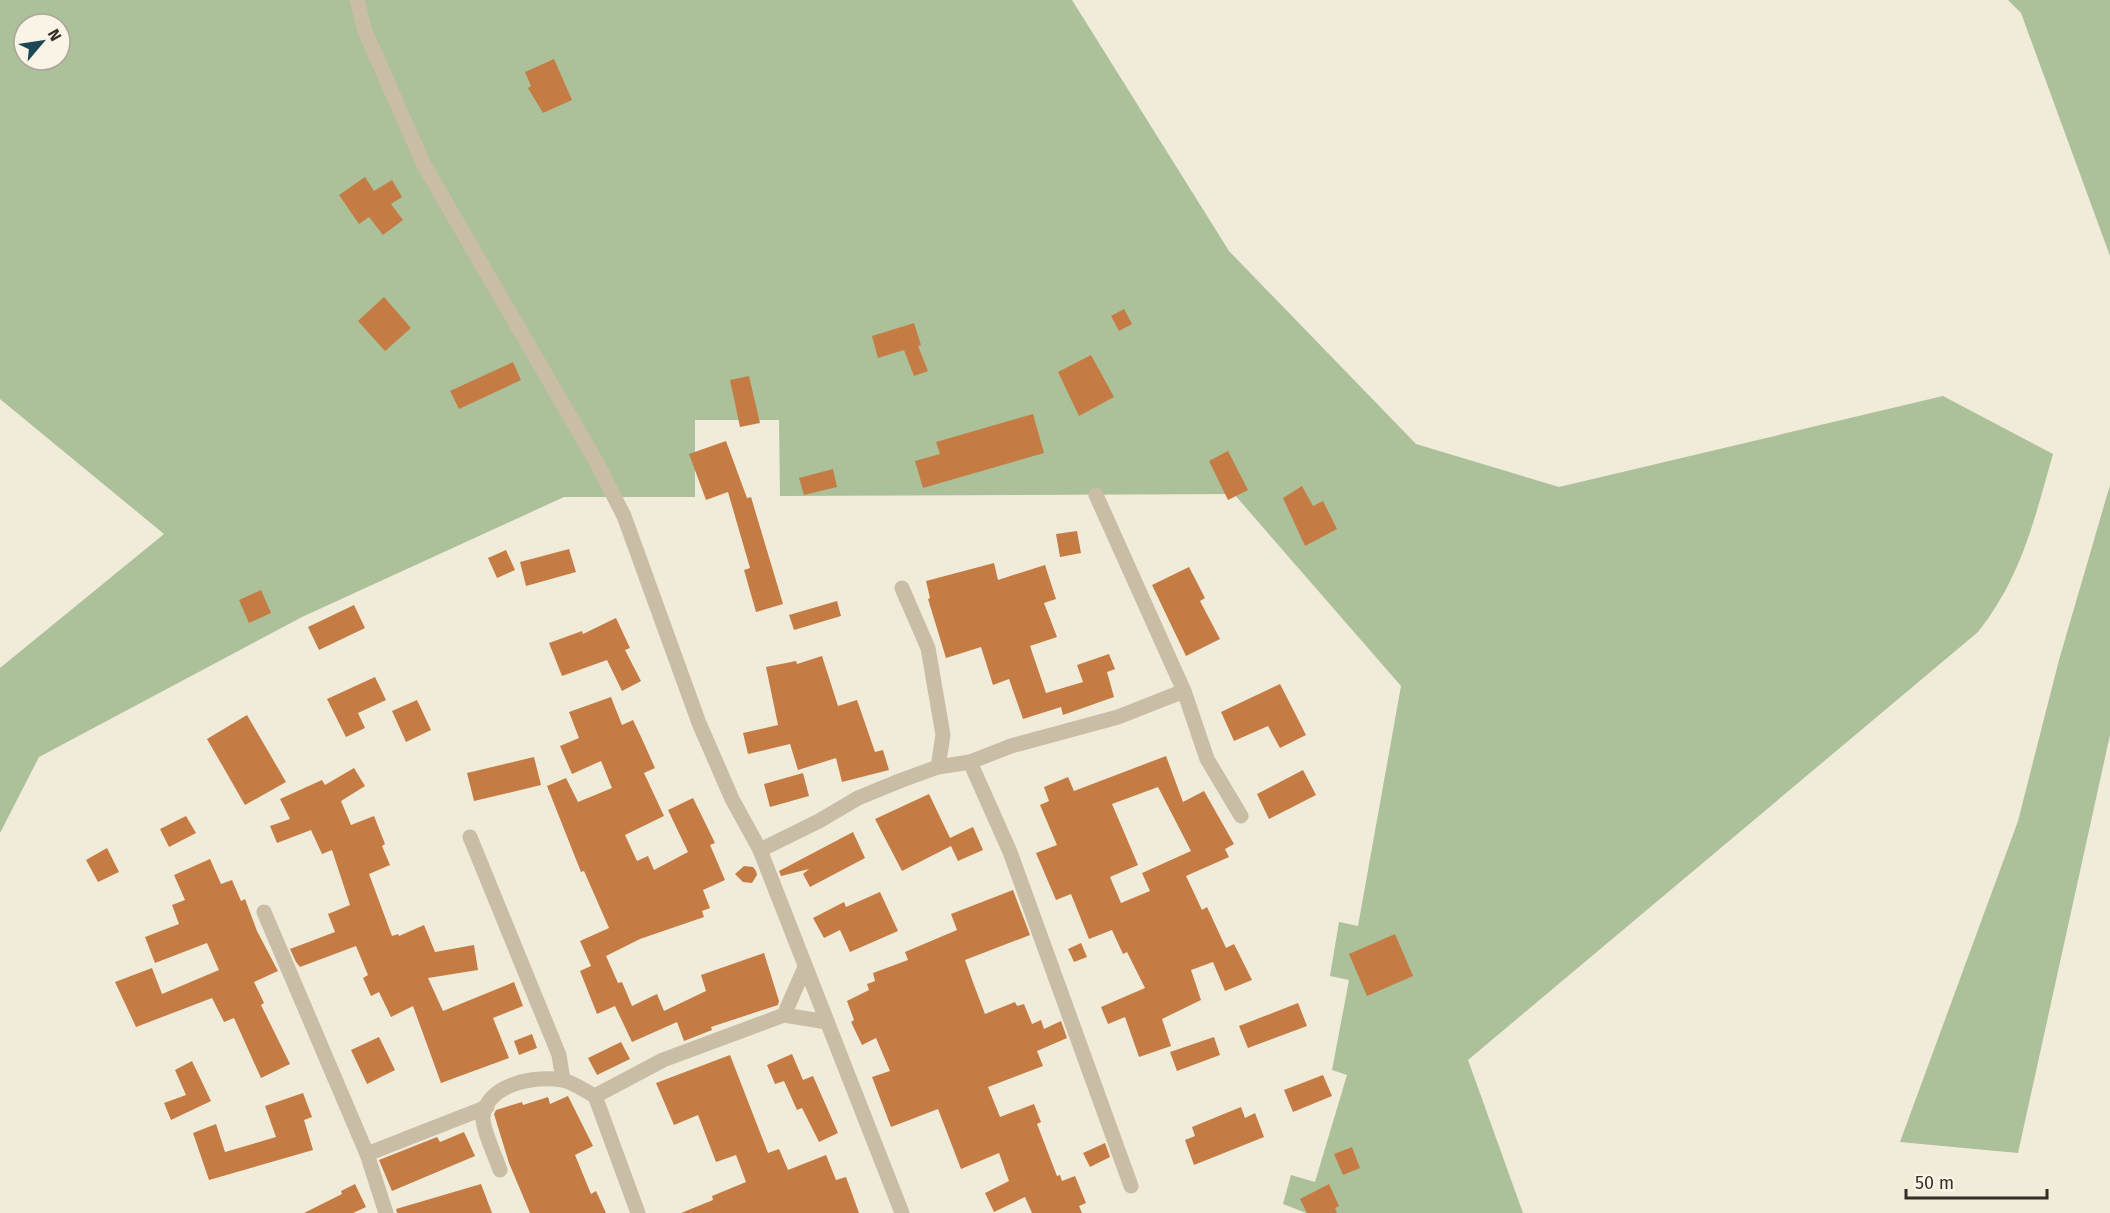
<svg xmlns="http://www.w3.org/2000/svg" width="2110" height="1213" font-family="'Fira Sans',sans-serif">
<style>
.green{fill:#acc09a;fill-rule:evenodd}
.building{fill:#c57c44;fill-rule:evenodd}
.lines{fill:none;stroke-linecap:round;stroke-linejoin:round}
.street{stroke:#c9bda6;stroke-width:15}
</style>
<rect width="100%" height="100%" fill="#f1ebda"/>
<!-- green -->
<g class="green">
<path d="M0,0H1072L1229,251L1416,444L1559,487L1943,396L2053,454C2034,520 2022,576 1978,632L1468,1060L1523,1213H1306L1283,1204L1291,1175L1315,1182L1347,1075L1332,1070L1349,980L1330,976L1339,922L1358,926L1401,686L1234,494L780,496L779,420H695V497H564L302,617L39,757L0,833V668L164,534L0,399ZM24,24H60V60H24Z"/>
<path d="M2008,0H2110V256L2021,13Z"/>
<path d="M2110,485V735L2018,1153L1900,1142L2018,821L2059,660Z"/>
</g>
<!-- building -->
<g class="building">
<path d="M554,59L572,100L543,113L528,88L531,86L525,72Z"/>
<path d="M365,177L374,191L392,180L402,197L391,204L403,220L383,235L369,217L359,224L339,195Z"/>
<path d="M384,297L411,328L385,351L358,321Z"/>
<path d="M1124,309L1132,324L1119,331L1111,316Z"/>
<path d="M914,323L921,345L918,346L928,371L914,376L904,350L878,358L872,336Z"/>
<path d="M1091,355L1114,397L1079,416L1058,372Z"/>
<path d="M513,362L521,380L459,409L450,391Z"/>
<path d="M749,376L760,423L740,427L730,380Z"/>
<path d="M1033,414L1044,453L923,488L915,461L940,454L936,442Z"/>
<path d="M726,441L747,498L751,497L783,604L756,612L744,570L750,568L728,492L706,500L689,454Z"/>
<path d="M1228,451L1248,490L1228,500L1209,461Z"/>
<path d="M833,469L837,487L804,495L799,478Z"/>
<path d="M1302,486L1313,506L1323,501L1337,529L1305,546L1283,498Z"/>
<path d="M1077,531L1081,553L1060,557L1056,534Z"/>
<path d="M569,549L576,572L526,586L520,562Z"/>
<path d="M506,550L515,570L497,578L488,558Z"/>
<path d="M994,563L998,580L1045,565L1056,599L1044,603L1057,637L1030,646L1046,693L1083,682L1077,665L1109,654L1115,669L1107,672L1114,697L1063,715L1061,707L1023,719L1009,679L993,685L981,647L946,658L928,599L930,598L926,581Z"/>
<path d="M1189,567L1205,598L1200,601L1220,639L1186,656L1152,585Z"/>
<path d="M261,590L271,613L249,623L239,600Z"/>
<path d="M837,601L841,616L794,630L789,615Z"/>
<path d="M354,605L365,628L319,650L308,627Z"/>
<path d="M616,618L630,648L625,650L641,681L622,691L607,660L562,676L549,643L582,631L583,634Z"/>
<path d="M822,656L838,706L857,700L875,752L883,750L889,770L842,782L836,758L798,770L790,744L748,754L743,733L778,725L766,667L796,661L797,664Z"/>
<path d="M375,677L386,700L358,713L365,728L346,737L327,699Z"/>
<path d="M1280,684L1306,735L1280,748L1268,726L1234,741L1221,712Z"/>
<path d="M611,697L622,725L633,720L642,739L655,768L644,773L664,816L625,835L637,861L648,856L654,870L688,852L668,810L693,798L715,843L710,845L725,880L703,890L710,908L702,911L704,917L640,939L606,956L618,983L622,982L632,1006L657,994L664,1011L706,991L701,975L764,953L779,1001L778,1005L711,1027L712,1030L684,1041L677,1022L632,1042L615,1006L597,1014L580,971L591,966L580,941L609,928L584,871L581,872L547,786L566,778L578,802L612,788L601,761L572,774L560,746L579,738L569,712Z"/>
<path d="M417,700L431,730L406,742L392,711Z"/>
<path d="M247,715L286,782L245,805L207,739Z"/>
<path d="M1166,756L1183,802L1204,791L1234,844L1225,849L1229,857L1186,876L1202,910L1207,907L1226,948L1234,944L1252,980L1225,991L1213,962L1191,970L1201,1000L1162,1019L1171,1046L1139,1057L1125,1017L1108,1024L1101,1007L1145,988L1127,952L1123,954L1112,930L1089,939L1071,894L1056,900L1036,853L1057,845L1040,805L1049,801L1044,787L1068,777L1074,791ZM1158,787L1191,851L1142,873L1150,891L1121,903L1110,877L1138,865L1112,804Z"/>
<path d="M534,757L541,785L474,801L467,773Z"/>
<path d="M354,768L365,786L341,801L351,825L374,816L385,844L382,846L390,865L369,874L392,936L398,934L399,936L424,925L435,952L474,945L478,970L428,978L443,1011L514,982L523,1006L493,1018L509,1058L441,1083L413,1006L391,1017L379,992L371,996L363,978L368,975L356,946L300,967L296,962L290,949L335,932L328,914L350,905L332,850L322,854L311,830L277,843L270,826L290,819L280,799L322,780L325,785Z"/>
<path d="M1303,770L1316,795L1269,819L1257,794Z"/>
<path d="M803,773L809,796L770,807L764,784Z"/>
<path d="M929,794L950,838L973,827L983,850L958,861L951,846L902,871L875,819Z"/>
<path d="M186,816L196,833L169,847L160,829Z"/>
<path d="M853,832L865,858L810,887L803,874L809,869L781,876L779,871Z"/>
<path d="M107,848L119,872L98,882L86,860Z"/>
<path d="M210,859L221,884L232,880L241,901L245,899L257,931L278,971L254,982L264,1003L261,1005L290,1064L261,1078L234,1018L224,1022L212,998L136,1027L115,982L152,968L162,994L219,970L207,943L155,963L145,937L179,924L172,905L185,900L174,875Z"/>
<path d="M744,866L753,867L756,871L757,875L752,883L743,882L735,874Z"/>
<path d="M1013,890L1030,935L965,960L974,985L985,1014L1015,1002L1017,1006L1024,1004L1032,1024L1041,1020L1044,1029L1061,1021L1067,1038L1037,1051L1043,1066L988,1087L1000,1117L1034,1104L1041,1122L1037,1124L1057,1176L1060,1175L1062,1181L1075,1176L1086,1203L1079,1206L1082,1213H1032L1025,1197L994,1212L985,1193L1009,1181L999,1153L961,1169L938,1109L891,1127L872,1077L890,1071L876,1038L862,1045L851,1022L854,1020L847,1001L869,990L867,984L875,981L873,973L908,960L905,952L957,930L951,914Z"/>
<path d="M880,892L898,931L850,952L840,930L824,938L813,918L844,902L846,907Z"/>
<path d="M1395,934L1413,976L1367,996L1349,954Z"/>
<path d="M1081,943L1087,957L1074,962L1068,949Z"/>
<path d="M1298,1003L1307,1026L1248,1048L1239,1026Z"/>
<path d="M532,1034L537,1048L519,1055L514,1041Z"/>
<path d="M379,1037L395,1070L367,1084L351,1050Z"/>
<path d="M1214,1037L1220,1055L1177,1071L1170,1052Z"/>
<path d="M621,1042L630,1059L597,1075L588,1058Z"/>
<path d="M792,1054L803,1080L813,1076L838,1133L819,1142L802,1108L797,1110L784,1081L775,1084L767,1065Z"/>
<path d="M730,1055L768,1153L779,1149L788,1170L826,1155L836,1180L846,1177L859,1213H681L713,1200L712,1196L746,1182L736,1155L716,1162L698,1115L674,1125L656,1083Z"/>
<path d="M192,1061L211,1101L171,1120L164,1103L186,1095L175,1070Z"/>
<path d="M1323,1075L1332,1096L1293,1112L1284,1090Z"/>
<path d="M303,1093L312,1117L304,1120L313,1150L209,1180L193,1133L216,1124L225,1152L276,1137L265,1106Z"/>
<path d="M568,1096L593,1146L575,1155L591,1194L596,1191L606,1213H530L509,1163L494,1114L496,1110L522,1102L523,1105L548,1097L550,1104Z"/>
<path d="M1241,1107L1245,1118L1255,1113L1264,1137L1194,1165L1185,1140L1195,1136L1192,1127Z"/>
<path d="M464,1132L475,1156L392,1191L379,1160L437,1137L440,1142Z"/>
<path d="M1105,1143L1110,1157L1090,1167L1083,1153Z"/>
<path d="M1352,1147L1360,1168L1343,1175L1334,1154Z"/>
<path d="M355,1184L366,1207L353,1213H304L342,1194L341,1191Z"/>
<path d="M481,1184L492,1213H397L396,1209Z"/>
<path d="M1329,1184L1339,1206L1335,1208L1337,1213H1307L1300,1199Z"/>
</g>
<g class="lines">
<!-- street -->
<g class="street">
<path d="M357,0L365,31L424,165L597,463L624,516L699,723L732,799L760,850L902,1213"/>
<path d="M902,588L928,648L943,735L938,767"/>
<path d="M1184,691L1207,759L1241,816"/>
<path d="M970,762L1010,852L1131,1186"/>
<path d="M470,837L559,1055L563,1080"/>
<path d="M760,850L819,821L858,798L902,780L938,767L970,762L1011,746L1118,717L1184,691L1096,495"/>
<path d="M264,912L367,1154L386,1213"/>
<path d="M784,1015L827,1022"/>
<path d="M595,1096L663,1060L784,1015L805,967"/>
<path d="M367,1154L487,1107"/>
<path d="M500,1170C496,1158 482,1128 483,1117C486,1084 536,1075 562,1080C573,1082 585,1091 595,1096L638,1213"/>
</g>
</g>
<!-- north arrow -->
<g transform="translate(42 42) rotate(61)"><circle r="28" fill="#f9f4e6" stroke="#aba59a" stroke-width="1.5"/>
<path d="M0-4.5L10 22L0 15L-10 22Z" fill="#1d4756"/>
<text y="-9" font-size="16" font-weight="bold" text-anchor="middle" fill="#352e27">N</text>
</g>
<!-- scale -->
<path d="M1906 1189v9h141v-9" fill="none" stroke="#352e27" stroke-width="3"/>
<text x="1915" y="1189" font-size="18" fill="#352e27" stroke="#f9f4e6" stroke-width="4.5" paint-order="stroke">50 m</text>
</svg>
